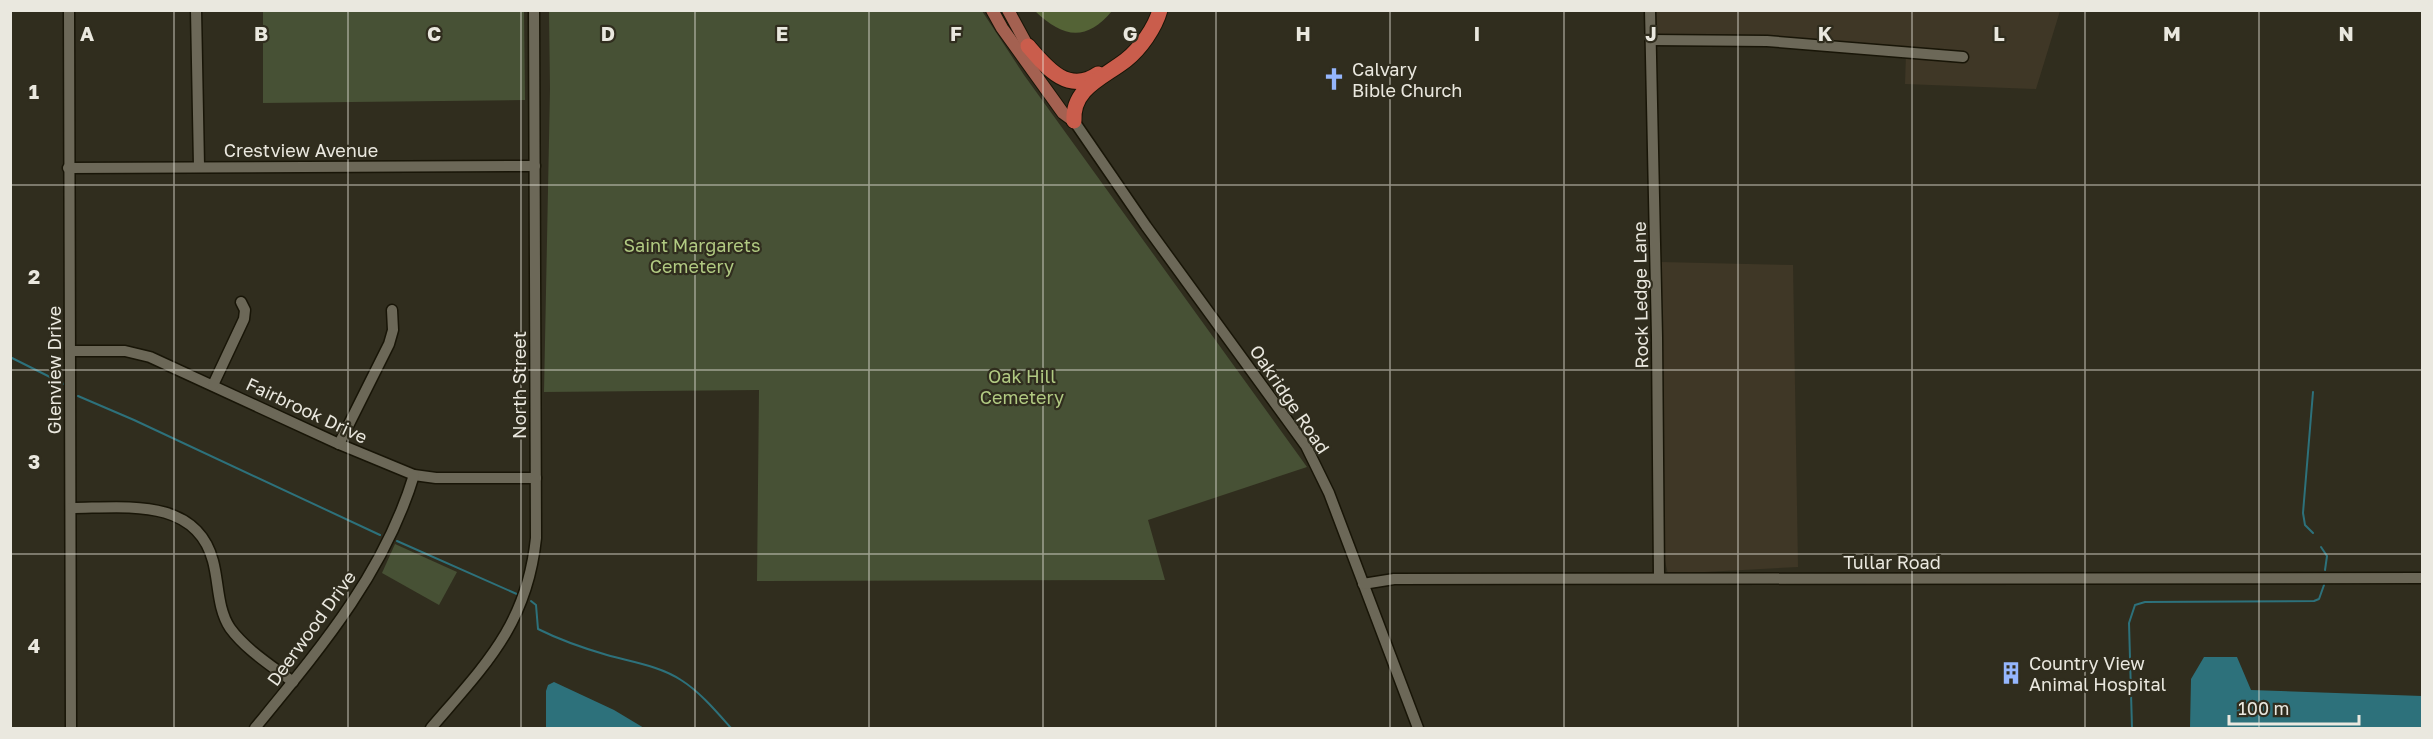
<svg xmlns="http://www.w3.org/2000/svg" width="2433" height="739" font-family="'Golos Text',sans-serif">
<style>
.industrial{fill:#3f3726}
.green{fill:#475135}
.forest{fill:#546336}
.water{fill:#2d717b}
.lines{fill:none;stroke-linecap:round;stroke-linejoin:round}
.stream{stroke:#2d717b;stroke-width:2}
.minor-casing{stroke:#181507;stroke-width:13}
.major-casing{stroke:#181507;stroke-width:14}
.highway-casing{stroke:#181507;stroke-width:17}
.minor{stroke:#6c6858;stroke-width:10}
.major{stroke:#a46151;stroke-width:12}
.highway{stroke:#ca5d4c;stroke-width:15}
.grid{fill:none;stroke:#eae8df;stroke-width:1.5;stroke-opacity:0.55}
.labels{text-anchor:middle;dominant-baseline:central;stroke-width:4.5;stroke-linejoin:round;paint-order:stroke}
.poi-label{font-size:18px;fill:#eae8df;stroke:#302d1e;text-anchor:start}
.street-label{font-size:18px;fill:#eae8df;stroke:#302d1e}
.park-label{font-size:18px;fill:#b1ca82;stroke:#302d1e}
.grid-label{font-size:20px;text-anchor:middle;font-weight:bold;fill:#eae8df;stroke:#302d1e;stroke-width:4.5;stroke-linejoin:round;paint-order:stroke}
</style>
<rect width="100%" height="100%" fill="#302d1e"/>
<!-- industrial -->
<g class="industrial">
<path d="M1650,11H2060L2036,89L1905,84L1906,53L1651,40Z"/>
<path d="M1661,262L1793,265L1798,567L1668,574L1665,561Z"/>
</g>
<!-- green -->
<g class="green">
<path d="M263,11H524L525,100L263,103Z"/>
<path d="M549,11H982L1024,75L1307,467L1148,520L1165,580L757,581L759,390L544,392L550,89Z"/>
<path d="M395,544L457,572L439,605L382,573Z"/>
</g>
<!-- forest -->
<path class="forest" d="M1035,11H1112C1086,42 1063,38 1035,11Z"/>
<!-- water -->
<g class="water">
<path d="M2204,657H2237L2251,690L2422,696V728H2190L2191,679Z"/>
<path d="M554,682L614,710L644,728H546V691L548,685Z"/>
</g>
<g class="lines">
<!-- stream -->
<g class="stream">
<path d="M10,357L64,384"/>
<path d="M78,396L134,420L380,535"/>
<path d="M2313,533L2305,525L2303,513L2313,392"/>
<path d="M397,541L519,595"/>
<path d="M2321,547L2327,556L2325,570"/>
<path d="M531,601L536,605L538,629C560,640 583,648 607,655C632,662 660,666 681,680C700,692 716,711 731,728"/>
<path d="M2132,728L2129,623L2135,605L2145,602L2314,601L2319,599L2324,585"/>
</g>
<!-- minor casing -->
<g class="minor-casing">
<g id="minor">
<path d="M69,10L71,728"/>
<path d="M196,10L199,166"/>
<path d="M1650,10L1657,337L1659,578"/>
<path d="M1651,40L1767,41L1963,57"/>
<path d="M1074,121L1146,226L1306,446L1329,493L1418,728"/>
<path d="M68,168L535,166"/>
<path d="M70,351H125L150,357L339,444L414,475L436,478H536"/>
<path d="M213,385L244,319L245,310L241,302"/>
<path d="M339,444L389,344L393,330L392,310"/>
<path d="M71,508C122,508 196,496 213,561C219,583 217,608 230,628C246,650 272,666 293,682"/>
<path d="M1363,584L1394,579L2422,578"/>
<path d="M255,728C319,650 384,574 414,475"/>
<path d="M431,728C485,665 527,625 536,538L534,10"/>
</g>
</g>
<!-- major casing -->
<g class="major-casing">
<g id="major">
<path d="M992,10L1002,28L1063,113L1074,121"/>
<path d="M1008,10L1032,54"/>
</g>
</g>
<!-- highway casing -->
<g class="highway-casing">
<g id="highway">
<path d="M1028,46C1046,67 1068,95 1098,74"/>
<path d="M1074,121C1072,88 1103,78 1126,60C1140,49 1155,28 1160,10"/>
</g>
</g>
<!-- minor -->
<use href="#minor" class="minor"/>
<!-- major -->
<use href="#major" class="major"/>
<!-- highway -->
<use href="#highway" class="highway"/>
</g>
<!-- grid -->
<path class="grid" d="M174,10V728M348,10V728M521,10V728M695,10V728M869,10V728M1043,10V728M1216,10V728M1390,10V728M1564,10V728M1738,10V728M1912,10V728M2085,10V728M2259,10V728M10,185H2422M10,370H2422M10,554H2422"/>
<!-- icons -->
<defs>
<g id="church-bare" transform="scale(1.8)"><path d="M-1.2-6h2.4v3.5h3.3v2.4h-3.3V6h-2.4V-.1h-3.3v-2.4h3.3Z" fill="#95b6fd" stroke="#302d1e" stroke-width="2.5" paint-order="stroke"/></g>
<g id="building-bare" transform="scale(1.8)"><path d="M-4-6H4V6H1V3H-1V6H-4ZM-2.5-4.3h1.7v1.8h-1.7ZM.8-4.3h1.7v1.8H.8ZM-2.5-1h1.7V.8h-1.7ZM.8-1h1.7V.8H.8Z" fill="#95b6fd" stroke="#302d1e" stroke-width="2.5" paint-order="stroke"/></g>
</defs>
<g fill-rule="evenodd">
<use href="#church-bare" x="1334" y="79"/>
<use href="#building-bare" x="2011" y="673"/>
</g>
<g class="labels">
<!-- poi labels -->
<g class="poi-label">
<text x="1352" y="69">Calvary<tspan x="1352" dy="21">Bible Church</tspan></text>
<text x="2029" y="663">Country View<tspan x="2029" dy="21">Animal Hospital</tspan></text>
</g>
<!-- street labels -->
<g class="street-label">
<text x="301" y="150">Crestview Avenue</text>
<text transform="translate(1640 295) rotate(-91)">Rock Ledge Lane</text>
<text transform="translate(54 370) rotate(-90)">Glenview Drive</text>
<text transform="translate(519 385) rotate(-90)">North Street</text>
<text transform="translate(1290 399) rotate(56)">Oakridge Road</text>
<text transform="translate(307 410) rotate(25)">Fairbrook Drive</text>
<text x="1892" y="562">Tullar Road</text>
<text transform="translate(311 628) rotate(-54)">Deerwood Drive</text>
</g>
<!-- park labels -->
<g class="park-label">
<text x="692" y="245">Saint Margarets<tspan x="692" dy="21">Cemetery</tspan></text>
<text x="1022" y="376">Oak Hill<tspan x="1022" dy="21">Cemetery</tspan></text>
</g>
</g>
<g class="grid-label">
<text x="87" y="41">A</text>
<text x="261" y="41">B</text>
<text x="434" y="41">C</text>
<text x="608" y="41">D</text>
<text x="782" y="41">E</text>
<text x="956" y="41">F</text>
<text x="1130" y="41">G</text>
<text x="1303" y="41">H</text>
<text x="1477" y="41">I</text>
<text x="1651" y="41">J</text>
<text x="1825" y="41">K</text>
<text x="1999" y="41">L</text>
<text x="2172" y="41">M</text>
<text x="2346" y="41">N</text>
<text x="34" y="99">1</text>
<text x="34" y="284">2</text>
<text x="34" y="469">3</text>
<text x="34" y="653">4</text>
</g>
<!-- border -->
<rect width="2433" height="739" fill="none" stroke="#eae8df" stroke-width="24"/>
<!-- scale -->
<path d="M2229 715v9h130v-9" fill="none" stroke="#eae8df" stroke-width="3"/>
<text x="2238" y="715" font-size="18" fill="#eae8df" stroke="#302d1e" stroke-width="4.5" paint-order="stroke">100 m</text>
</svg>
